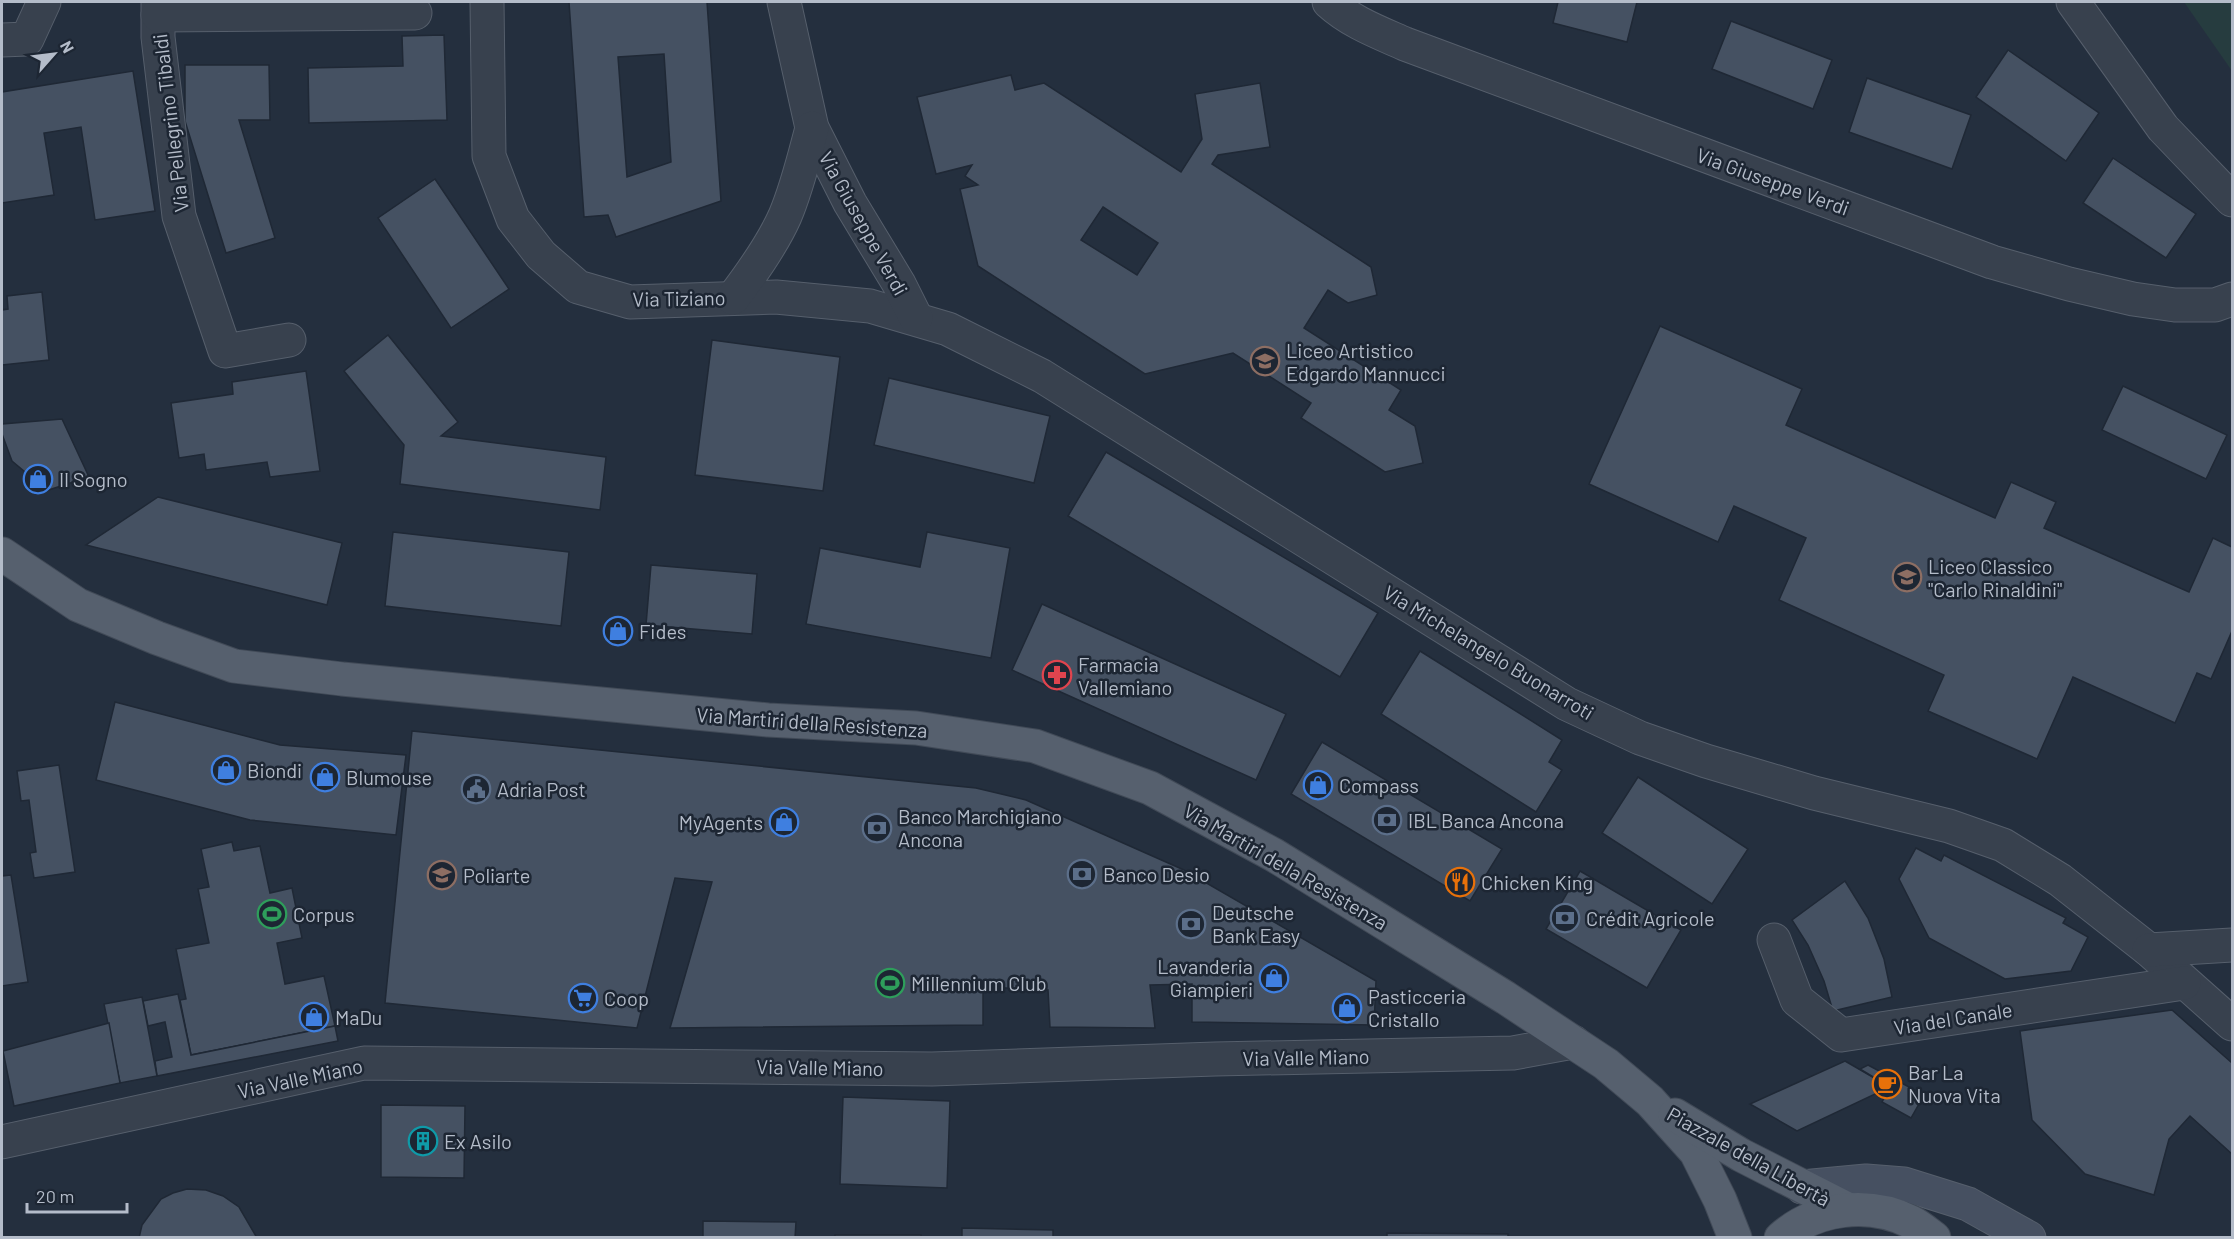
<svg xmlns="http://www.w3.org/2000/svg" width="2234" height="1239" font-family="Barlow,sans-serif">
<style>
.green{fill:#263c3f}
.building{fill:#455162;stroke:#1f2835;stroke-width:1.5;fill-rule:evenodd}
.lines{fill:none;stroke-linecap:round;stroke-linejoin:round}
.minor-casing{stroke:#565f6c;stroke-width:35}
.tertiary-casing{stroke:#565f6c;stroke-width:35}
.secondary-casing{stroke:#565f6c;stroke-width:35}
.primary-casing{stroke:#414a57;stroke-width:35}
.minor{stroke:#38414e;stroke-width:33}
.tertiary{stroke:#38414e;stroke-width:33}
.secondary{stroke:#465061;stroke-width:33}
.primary{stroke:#56606e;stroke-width:33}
.labels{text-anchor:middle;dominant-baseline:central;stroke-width:5;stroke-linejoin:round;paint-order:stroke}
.street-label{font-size:20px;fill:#b4bcc9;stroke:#1d2633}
.poi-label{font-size:20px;fill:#b4bcc9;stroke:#1d2633;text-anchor:start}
</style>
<rect width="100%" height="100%" fill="#242f3e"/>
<!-- green -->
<path class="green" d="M2184,2H2232V71Z"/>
<!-- building -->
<g class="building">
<path d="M569,2H707L721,201L616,237L608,215L584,217ZM664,54L671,162L627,177L618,57Z"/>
<path d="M1558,2H1637L1627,42L1553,23Z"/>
<path d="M1731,21L1832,60L1813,109L1712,69Z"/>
<path d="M444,35L447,120L309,123L308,68L403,66L402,36Z"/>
<path d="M2008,50L2099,113L2066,161L1976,97Z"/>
<path d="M185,65H269L270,120H239L275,238L226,253L185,121Z"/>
<path d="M133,71L155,211L95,220L81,127L44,133L54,195L2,203V92Z"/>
<path d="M1011,75L1015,90L1044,83L1181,172L1202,139L1195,94L1260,83L1270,147L1218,155L1212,164L1371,267L1377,295L1348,303L1328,290L1304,328L1401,390L1389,410L1415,426L1423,463L1385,472L1301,418L1311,403L1233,353L1145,374L978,266L960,189L978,185L965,176L972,165L936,174L917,97ZM1103,207L1158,243L1137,275L1081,240Z"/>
<path d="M1867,78L1971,115L1952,169L1849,132Z"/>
<path d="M2113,158L2196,214L2166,258L2083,203Z"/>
<path d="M435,179L509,289L451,328L378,218Z"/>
<path d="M42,292L49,360L2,365V310L8,309L7,296Z"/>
<path d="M1660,326L1802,389L1786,425L1995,518L2011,482L2056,502L2044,528L2189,592L2213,538L2232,547V631L2211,679L2197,673L2175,723L2073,677L2037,759L1928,711L1944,675L1779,600L1806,538L1734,506L1718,542L1589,484Z"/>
<path d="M388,335L458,422L441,436L606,457L600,510L400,484L404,445L344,371Z"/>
<path d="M712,340L840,357L823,491L695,475Z"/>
<path d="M306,371L320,471L270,477L267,462L206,470L204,454L179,458L171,403L233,394L232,382Z"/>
<path d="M889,378L1050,416L1034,483L874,445Z"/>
<path d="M2123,386L2227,435L2206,479L2102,430Z"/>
<path d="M62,419L89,477L36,494L25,472L12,461L2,434V424Z"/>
<path d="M1106,452L1378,613L1340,677L1068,516Z"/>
<path d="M158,497L342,543L327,605L86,545Z"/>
<path d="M393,532L569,552L561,626L385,606Z"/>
<path d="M927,532L1010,548L991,658L806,624L820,548L920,567Z"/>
<path d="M651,565L757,574L752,634L646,625Z"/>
<path d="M1042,604L1286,714L1256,780L1012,670Z"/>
<path d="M1420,651L1562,740L1549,762L1562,770L1536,812L1381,714Z"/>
<path d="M115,702L280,745L406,755L396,835L250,820L96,780Z"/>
<path d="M412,731L976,788L1026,800L1184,870L1376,981L1374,1025L1192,1022V984L1150,985L1155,1028L1050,1027L1048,990L983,987V1025L670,1028L712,882L675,878L637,1028L385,1003Z"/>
<path d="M1322,742L1502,849L1470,901L1291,794Z"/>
<path d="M59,765L75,872L34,878L30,853L36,852L29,800L21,801L17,771Z"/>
<path d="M1638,777L1748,849L1712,904L1602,833Z"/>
<path d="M232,842L234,851L260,846L270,893L292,888L302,938L277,943L285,984L324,976L335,1026L191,1055L180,1000L186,999L176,949L209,943L198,889L209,887L201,849Z"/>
<path d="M1916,848L1941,861L1944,855L2066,918L2063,923L2088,937L2071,971L2005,979L1929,938L1899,879Z"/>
<path d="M1580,871L1681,930L1647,988L1546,929Z"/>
<path d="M11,875L28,982L2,986V876Z"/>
<path d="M1845,881L1868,918L1884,959L1892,997L1833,1011L1824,981L1808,945L1792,920Z"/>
<path d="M178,994L191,1055L335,1026L338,1041L157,1076L155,1061L172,1057L165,1022L148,1026L143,1001Z"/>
<path d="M142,997L157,1076L120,1083L104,1004Z"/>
<path d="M2172,1010L2232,1063V1154L2190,1116L2169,1139L2154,1195L2085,1174L2032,1120L2020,1031Z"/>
<path d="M109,1023L120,1083L14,1106L3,1051Z"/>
<path d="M1845,1061L1890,1087L1797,1131L1750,1104Z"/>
<path d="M1868,1065L1924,1095L1911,1118L1882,1102L1890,1087L1860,1069Z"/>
<path d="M843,1097L950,1101L947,1188L840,1184Z"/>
<path d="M381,1105L465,1106L464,1178L381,1177Z"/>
<path d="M187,1189L206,1190L223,1196L239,1207L257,1238H139L142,1225L161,1199L173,1193Z"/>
<path d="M703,1221L796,1222L795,1238H703Z"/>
<path d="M962,1228L1053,1230V1238H962Z"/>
<path d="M1387,1233L1508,1234V1238H1387Z"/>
<rect x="835" y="1235" width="86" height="3"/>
</g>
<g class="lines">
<!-- minor casing -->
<g class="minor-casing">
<g id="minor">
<path d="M158,2V37L179,216L225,351L289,340"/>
<path d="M487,2L489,156L513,219L541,255L578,287L630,302L776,297L870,306L948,329L1042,376L1567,704L1640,738L1706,761L1814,793L1949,826L2003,845L2060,880L2149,950L2232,1024"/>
<path d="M784,2L812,128L850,203L899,284L916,318"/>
<path d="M1329,2C1351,22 1378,32 1405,44L1992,262L2069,284L2133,299L2175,305H2215L2232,299"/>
<path d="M2073,2L2163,128L2232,200"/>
<path d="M158,15L415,13"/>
<path d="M2,40L27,39L44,2"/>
<path d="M733,298C752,273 772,245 785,216C797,188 804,158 812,128"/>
<path d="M1774,940L1797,1000L1841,1035L2184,983"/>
<path d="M2149,950L2232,945"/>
</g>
</g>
<!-- tertiary casing -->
<g class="tertiary-casing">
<path id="tertiary" d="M2,1142L364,1063L932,1069L1215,1059L1513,1053L1573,1042"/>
</g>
<!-- secondary casing -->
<g class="secondary-casing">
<path id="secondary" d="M1802,1187L1866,1181L1904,1184L1968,1204L2029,1238"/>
</g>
<!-- primary casing -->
<g class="primary-casing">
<g id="primary">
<path d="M2,554L78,605L157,638L234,666L342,679L768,720L916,728L1035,746L1150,788L1274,855L1506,998L1606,1064L1650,1101L1696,1152L1720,1200L1735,1238"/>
<path d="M1675,1115L1741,1155L1847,1209"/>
<path d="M1781,1238C1816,1207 1869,1201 1911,1222C1919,1226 1926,1232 1934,1238"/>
</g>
</g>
<!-- minor -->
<use href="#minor" class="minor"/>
<!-- tertiary -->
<use href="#tertiary" class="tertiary"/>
<!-- secondary -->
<use href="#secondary" class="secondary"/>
<!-- primary -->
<use href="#primary" class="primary"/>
</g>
<!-- icons -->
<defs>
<g id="school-ring" transform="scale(1.5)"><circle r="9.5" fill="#1d2633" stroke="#8d6e63" stroke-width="1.5"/><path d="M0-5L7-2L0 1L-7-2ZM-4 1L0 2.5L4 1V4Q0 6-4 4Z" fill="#8d6e63"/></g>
<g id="shop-ring" transform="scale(1.5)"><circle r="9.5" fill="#1d2633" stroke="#3f7fe0" stroke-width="1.5"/><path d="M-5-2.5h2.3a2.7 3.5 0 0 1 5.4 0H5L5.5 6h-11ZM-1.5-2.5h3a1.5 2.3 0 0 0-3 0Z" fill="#3f7fe0"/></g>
<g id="pharmacy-ring" transform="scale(1.5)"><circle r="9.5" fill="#1d2633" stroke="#e0444e" stroke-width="1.5"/><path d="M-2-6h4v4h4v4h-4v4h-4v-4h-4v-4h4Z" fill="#e0444e"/></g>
<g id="civic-ring" transform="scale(1.5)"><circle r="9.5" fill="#1d2633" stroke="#5c6f8a" stroke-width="1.5"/><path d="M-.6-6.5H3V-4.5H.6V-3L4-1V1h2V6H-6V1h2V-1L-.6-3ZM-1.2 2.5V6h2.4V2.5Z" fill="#5c6f8a"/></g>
<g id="bank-ring" transform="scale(1.5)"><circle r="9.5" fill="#1d2633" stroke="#5c6f8a" stroke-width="1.5"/><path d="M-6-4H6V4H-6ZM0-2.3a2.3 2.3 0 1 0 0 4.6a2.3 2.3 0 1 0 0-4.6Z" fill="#5c6f8a"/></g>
<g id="university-ring" transform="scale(1.5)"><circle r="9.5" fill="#1d2633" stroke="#8d6e63" stroke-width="1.5"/><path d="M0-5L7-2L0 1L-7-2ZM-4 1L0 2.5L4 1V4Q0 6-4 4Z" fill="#8d6e63"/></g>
<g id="restaurant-ring" transform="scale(1.5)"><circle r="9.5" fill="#1d2633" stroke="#e8710a" stroke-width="1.5"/><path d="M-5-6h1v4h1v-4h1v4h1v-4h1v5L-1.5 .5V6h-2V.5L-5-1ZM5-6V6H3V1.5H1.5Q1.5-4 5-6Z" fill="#e8710a"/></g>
<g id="stadium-ring" transform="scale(1.5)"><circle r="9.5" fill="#1d2633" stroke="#2e9e5b" stroke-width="1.5"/><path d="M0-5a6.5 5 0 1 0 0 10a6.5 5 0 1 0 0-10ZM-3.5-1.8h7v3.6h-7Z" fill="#2e9e5b"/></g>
<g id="supermarket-ring" transform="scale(1.5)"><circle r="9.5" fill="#1d2633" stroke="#3f7fe0" stroke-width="1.5"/><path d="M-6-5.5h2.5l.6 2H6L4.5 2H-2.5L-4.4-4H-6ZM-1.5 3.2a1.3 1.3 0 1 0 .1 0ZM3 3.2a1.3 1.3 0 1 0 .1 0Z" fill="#3f7fe0"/></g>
<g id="cafe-ring" transform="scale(1.5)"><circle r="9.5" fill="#1d2633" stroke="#e8710a" stroke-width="1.5"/><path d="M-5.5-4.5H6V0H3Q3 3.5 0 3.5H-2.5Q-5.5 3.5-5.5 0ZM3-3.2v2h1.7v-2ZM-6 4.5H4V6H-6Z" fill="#e8710a"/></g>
<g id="building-ring" transform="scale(1.5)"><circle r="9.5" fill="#1d2633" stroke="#0f9aa8" stroke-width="1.5"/><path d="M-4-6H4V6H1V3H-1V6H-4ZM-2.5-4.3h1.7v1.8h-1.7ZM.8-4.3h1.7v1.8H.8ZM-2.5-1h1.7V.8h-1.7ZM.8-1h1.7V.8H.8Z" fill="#0f9aa8"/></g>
</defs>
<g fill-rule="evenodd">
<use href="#school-ring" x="1265" y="361"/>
<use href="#shop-ring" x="38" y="479"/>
<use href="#school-ring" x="1907" y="577"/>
<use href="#shop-ring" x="618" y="631"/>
<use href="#pharmacy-ring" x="1057" y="675"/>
<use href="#shop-ring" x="226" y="770"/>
<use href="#shop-ring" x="325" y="777"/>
<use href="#shop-ring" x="1318" y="785"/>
<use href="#civic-ring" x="476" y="789"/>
<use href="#bank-ring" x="1387" y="820"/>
<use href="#shop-ring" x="784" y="822"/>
<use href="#bank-ring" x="877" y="828"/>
<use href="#bank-ring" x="1082" y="874"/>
<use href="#university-ring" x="442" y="875"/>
<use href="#restaurant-ring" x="1460" y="882"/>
<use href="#stadium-ring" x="272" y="914"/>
<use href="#bank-ring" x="1565" y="918"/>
<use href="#bank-ring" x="1191" y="924"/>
<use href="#shop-ring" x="1274" y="978"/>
<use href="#stadium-ring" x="890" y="983"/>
<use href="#supermarket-ring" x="583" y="998"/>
<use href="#shop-ring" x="1347" y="1008"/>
<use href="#shop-ring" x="314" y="1017"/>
<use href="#cafe-ring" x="1887" y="1084"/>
<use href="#building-ring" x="423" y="1141"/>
</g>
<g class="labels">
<!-- street labels -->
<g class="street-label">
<text transform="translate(170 123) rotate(-97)">Via Pellegrino Tibaldi</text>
<text transform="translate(1773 181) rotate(20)">Via Giuseppe Verdi</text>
<text transform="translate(864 223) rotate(61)">Via Giuseppe Verdi</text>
<text transform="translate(679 298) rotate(-1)">Via Tiziano</text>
<text transform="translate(1489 652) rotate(31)">Via Michelangelo Buonarroti</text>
<text transform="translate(812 722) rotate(4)">Via Martiri della Resistenza</text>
<text transform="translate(1286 866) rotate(30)">Via Martiri della Resistenza</text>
<text transform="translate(1953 1018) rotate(-9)">Via del Canale</text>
<text transform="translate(1306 1057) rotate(-1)">Via Valle Miano</text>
<text transform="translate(820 1067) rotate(1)">Via Valle Miano</text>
<text transform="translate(300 1078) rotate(-12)">Via Valle Miano</text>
<text transform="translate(1749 1156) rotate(29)">Piazzale della Libertà</text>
</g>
<!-- poi labels -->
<g class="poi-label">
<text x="1286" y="350">Liceo Artistico<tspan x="1286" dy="23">Edgardo Mannucci</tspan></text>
<text x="59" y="479">Il Sogno</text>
<text x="1928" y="566">Liceo Classico<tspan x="1928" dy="23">"Carlo Rinaldini"</tspan></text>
<text x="639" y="631">Fides</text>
<text x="1078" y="664">Farmacia<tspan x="1078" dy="23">Vallemiano</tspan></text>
<text x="247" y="770">Biondi</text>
<text x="346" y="777">Blumouse</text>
<text x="1339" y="785">Compass</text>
<text x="497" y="789">Adria Post</text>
<text x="898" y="816">Banco Marchigiano<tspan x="898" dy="23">Ancona</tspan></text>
<text x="1408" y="820">IBL Banca Ancona</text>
<text x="763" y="822" text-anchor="end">MyAgents</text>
<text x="1103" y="874">Banco Desio</text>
<text x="463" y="875">Poliarte</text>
<text x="1481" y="882">Chicken King</text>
<text x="1212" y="912">Deutsche<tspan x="1212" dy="23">Bank Easy</tspan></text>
<text x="293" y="914">Corpus</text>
<text x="1586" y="918">Crédit Agricole</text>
<text x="1253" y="966" text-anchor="end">Lavanderia<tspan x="1253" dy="23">Giampieri</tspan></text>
<text x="911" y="983">Millennium Club</text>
<text x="1368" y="996">Pasticceria<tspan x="1368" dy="23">Cristallo</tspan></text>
<text x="604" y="998">Coop</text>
<text x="335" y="1017">MaDu</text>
<text x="1908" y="1072">Bar La<tspan x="1908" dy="23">Nuova Vita</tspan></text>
<text x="444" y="1141">Ex Asilo</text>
</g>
</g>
<!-- border -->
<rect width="2234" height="1239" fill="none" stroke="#b4bcc9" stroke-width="6"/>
<!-- north arrow -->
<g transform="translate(54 54) rotate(62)" stroke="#1d2633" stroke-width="4.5" paint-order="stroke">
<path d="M0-4.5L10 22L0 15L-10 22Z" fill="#b4bcc9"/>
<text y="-9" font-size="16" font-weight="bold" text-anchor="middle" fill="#b4bcc9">N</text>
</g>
<!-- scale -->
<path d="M27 1203v9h100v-9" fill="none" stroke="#b4bcc9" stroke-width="3"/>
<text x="36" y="1203" font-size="18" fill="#b4bcc9" stroke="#1d2633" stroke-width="4.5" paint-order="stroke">20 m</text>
</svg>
